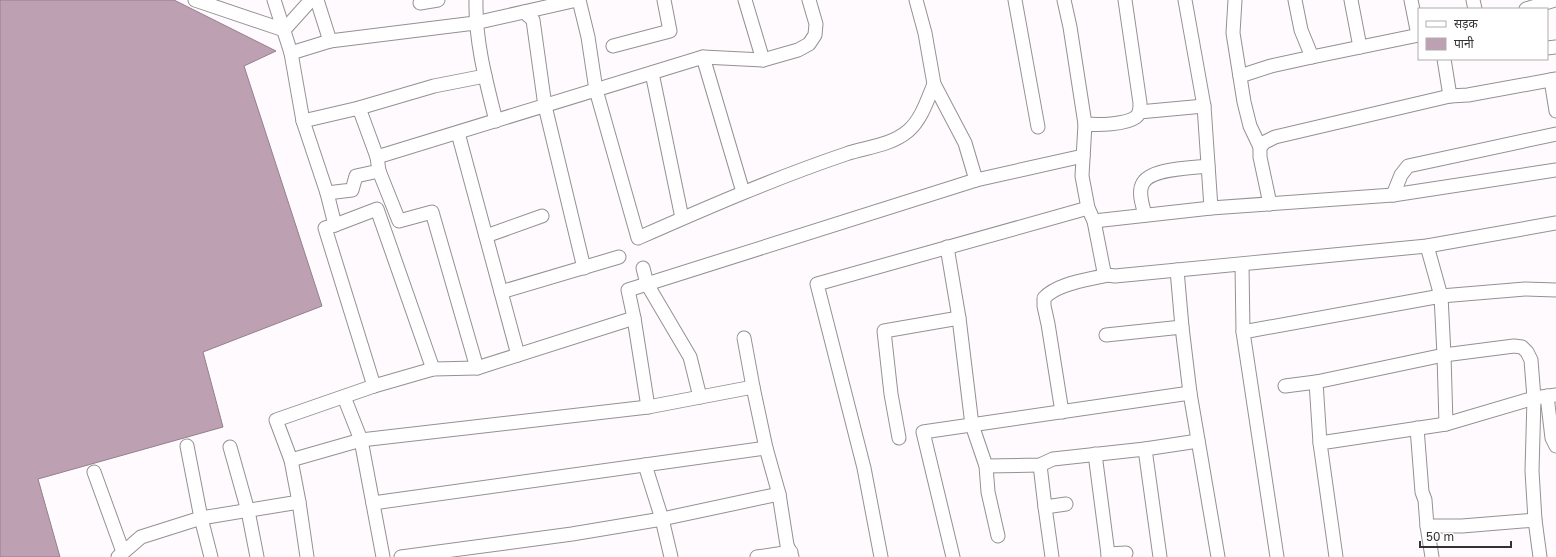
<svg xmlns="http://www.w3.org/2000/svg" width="1556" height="557" font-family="'Golos Text','Noto Sans Devanagari',sans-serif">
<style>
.water{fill:#bea0b3;stroke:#947f8c}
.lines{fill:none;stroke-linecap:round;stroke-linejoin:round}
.minor-casing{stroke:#959193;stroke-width:15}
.minor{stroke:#fff;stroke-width:13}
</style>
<rect width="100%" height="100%" fill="#fffafd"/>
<!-- water -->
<path class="water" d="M0,0H174L276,51L244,66L322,306L203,352L223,427L38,479L60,557H0Z"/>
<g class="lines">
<!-- minor casing -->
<g class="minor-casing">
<g id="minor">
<path d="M195,0L284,30L311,0"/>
<path d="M274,0L291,53L303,121L327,193"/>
<path d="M317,0L330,41"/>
<path d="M476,0C475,41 486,81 496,121"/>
<path d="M579,0L588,37L596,90L638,238C706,208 775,178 846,154C866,147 890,146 908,131C921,120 927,101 934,84"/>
<path d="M745,0L763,60"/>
<path d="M916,0L925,33L934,84L965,143L976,180"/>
<path d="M1015,0L1038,127"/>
<path d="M1064,0L1070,27L1085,124L1082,176L1088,208L1094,221L1104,272L1107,275L1115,276L1427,246L1556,223"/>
<path d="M1185,0L1204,106L1211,208"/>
<path d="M1235,0L1233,33L1244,102L1250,126L1260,147"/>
<path d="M1295,0L1301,30L1312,57L1419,35"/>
<path d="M1351,0L1360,47"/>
<path d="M1411,0L1418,35"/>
<path d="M1473,0L1475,9"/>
<path d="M420,3L438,0"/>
<path d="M1526,9L1555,0"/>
<path d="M524,12L533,20L545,106L584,268"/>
<path d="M613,46L670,31L664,0"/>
<path d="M1547,48L1556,47"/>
<path d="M291,53L330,41L475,23L577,0"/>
<path d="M703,57L743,192"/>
<path d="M1444,59L1450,96"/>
<path d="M652,73L682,218"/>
<path d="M1240,76L1271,66L1312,57"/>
<path d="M1551,80L1556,111"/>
<path d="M359,108L434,86L485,76"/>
<path d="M1139,112L1204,106"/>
<path d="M303,121L359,108L377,157L703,57L763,60L798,50L809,44L815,35L816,24L809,0"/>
<path d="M1085,124C1098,125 1125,125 1136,117C1140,114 1140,108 1140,103L1125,0"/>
<path d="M458,133L518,355"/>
<path d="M379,171L399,221L432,212L477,368"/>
<path d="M1393,195L1401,175L1408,166L1556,134"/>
<path d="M1270,204L1260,157V147L1265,142L1275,137L1450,96L1468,95L1556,79"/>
<path d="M1145,215C1143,206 1138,194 1142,185C1148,168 1192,168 1208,166"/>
<path d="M1094,221L1211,208L1393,195L1556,170"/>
<path d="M335,225L377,209L433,369"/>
<path d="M486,236L542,216"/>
<path d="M1427,246L1441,296L1525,289L1556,290"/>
<path d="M947,247L959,318L972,425L986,466L988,492L998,536"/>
<path d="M1242,265L1243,332"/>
<path d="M643,268L647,284L690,357L700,397"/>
<path d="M1177,270L1182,327"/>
<path d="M501,292L619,257"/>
<path d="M634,318L648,407"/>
<path d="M1106,335L1182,327L1190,393L1218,557"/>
<path d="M744,338L753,387"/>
<path d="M1316,382L1320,443"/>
<path d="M374,386L325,228L335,225L327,193L352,190L356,176L379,171L377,157"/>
<path d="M1285,386L1316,382L1444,355L1514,346L1522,347L1527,352L1531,360L1534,398L1532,471L1535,520L1540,557"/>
<path d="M1547,396L1552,438L1556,446"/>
<path d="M344,397L361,440L383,557"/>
<path d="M1062,412L1048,324L1044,306V298C1058,283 1088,280 1107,275"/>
<path d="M1417,428L1422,492L1425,500L1427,526L1432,557"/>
<path d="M899,438L891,394L884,331L959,318"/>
<path d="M187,446L201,518L211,557"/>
<path d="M230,447L248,511L257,557"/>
<path d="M1095,454L1108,554"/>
<path d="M1040,465L1045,507"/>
<path d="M986,466L1040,465L1053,459L1145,449"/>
<path d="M94,472L123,552"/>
<path d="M299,502L307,557"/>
<path d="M373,503L766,448"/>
<path d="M1427,526H1462L1535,520"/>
<path d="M118,557L141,537L201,518L299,502L291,460"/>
<path d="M401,557L572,534L662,519L645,465"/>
<path d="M671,557L662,519L779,494"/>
<path d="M757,557L791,552"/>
<path d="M792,557L787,545L779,494L766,448L753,387L648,407L361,440L291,460L276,420L374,386L433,369L477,368L634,318L628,290L976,180L1083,156"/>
<path d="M881,557L864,468L817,284L1088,208"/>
<path d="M953,557L923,432L1190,393"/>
<path d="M1052,557L1045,507L1066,504"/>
<path d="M1108,557V554L1126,553"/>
<path d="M1160,557L1145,449L1198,441"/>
<path d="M1277,557L1243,332L1441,296L1444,355L1446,424"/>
<path d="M1336,557L1320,443L1446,424L1534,398L1556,395"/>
</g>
</g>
<!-- minor -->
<use href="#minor" class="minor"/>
</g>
<!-- legend -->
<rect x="1418" y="8" width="130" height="52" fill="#ffffff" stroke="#adadad"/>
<rect x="1426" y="21" width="20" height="6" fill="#ffffff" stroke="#adadad"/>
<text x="1454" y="28" font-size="12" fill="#333132">सड़क</text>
<rect x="1426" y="38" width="20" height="12" fill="#bea0b3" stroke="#adadad"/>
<text x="1454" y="48" font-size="12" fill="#333132">पानी</text>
<!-- scale -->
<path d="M1420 541v6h91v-6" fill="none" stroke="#333132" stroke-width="2"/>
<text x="1426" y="541" font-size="12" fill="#333132" stroke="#ffffff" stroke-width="3" paint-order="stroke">50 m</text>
</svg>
